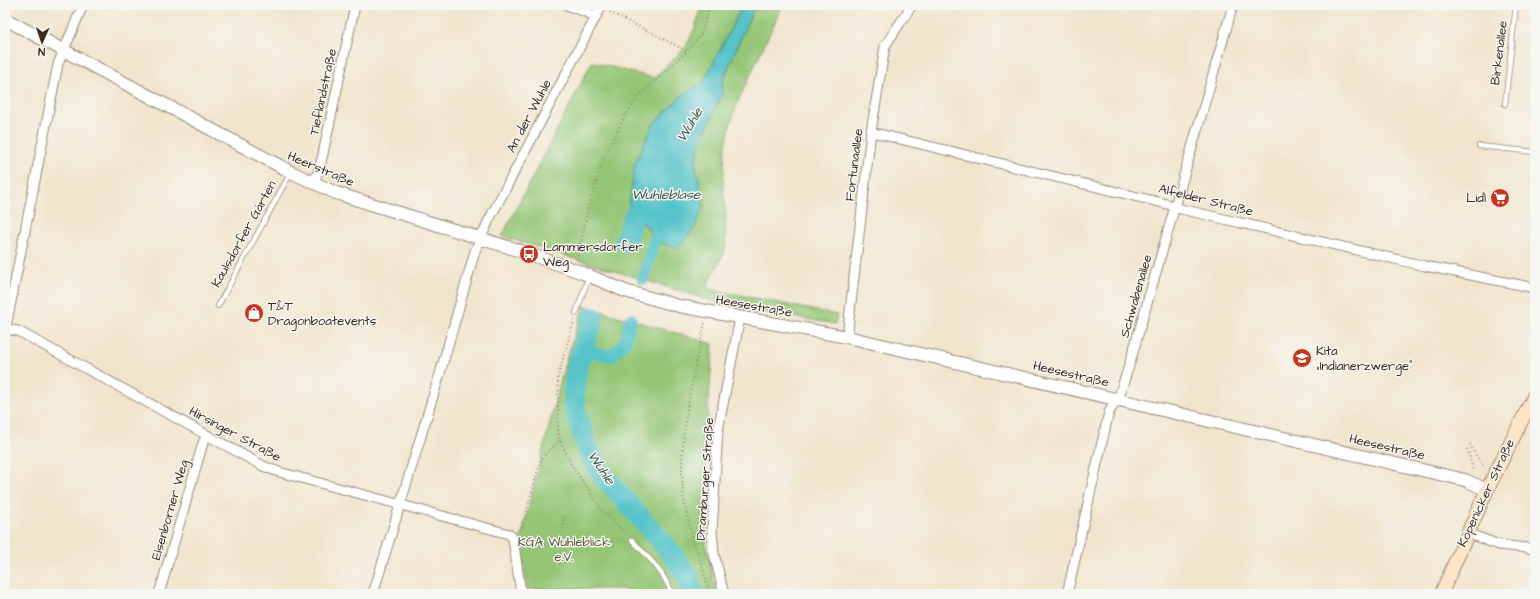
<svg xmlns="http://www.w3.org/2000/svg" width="1540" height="599" font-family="'Architects Daughter',sans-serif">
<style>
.green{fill:#94c676;stroke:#68784a}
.water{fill:#55c3c9;stroke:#487674}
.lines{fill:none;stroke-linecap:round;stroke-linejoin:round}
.canal{stroke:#55c3c9;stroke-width:12}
.river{stroke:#55c3c9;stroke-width:21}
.service-casing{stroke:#968775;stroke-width:6}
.minor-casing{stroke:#968775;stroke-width:11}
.tertiary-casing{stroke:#968775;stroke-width:14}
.secondary-casing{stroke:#968775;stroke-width:15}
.path{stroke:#968775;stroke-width:2;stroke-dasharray:1 3;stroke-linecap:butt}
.service{stroke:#fff;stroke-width:4.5}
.minor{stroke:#fff;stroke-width:9}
.tertiary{stroke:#fff;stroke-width:12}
.secondary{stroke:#fee4c6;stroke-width:13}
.labels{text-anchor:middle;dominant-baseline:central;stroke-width:3;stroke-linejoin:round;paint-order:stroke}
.street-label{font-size:13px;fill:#3b2a1e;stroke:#f6f6f2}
.poi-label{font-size:13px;fill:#3b2a1e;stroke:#f6f6f2;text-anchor:start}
.park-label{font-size:13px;fill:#565938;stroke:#f6f6f2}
.water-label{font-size:14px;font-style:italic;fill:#435851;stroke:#f6f6f2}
</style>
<rect width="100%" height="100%" fill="#f6f6f2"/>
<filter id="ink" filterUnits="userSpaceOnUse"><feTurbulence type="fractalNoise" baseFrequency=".025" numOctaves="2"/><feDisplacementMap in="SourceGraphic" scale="8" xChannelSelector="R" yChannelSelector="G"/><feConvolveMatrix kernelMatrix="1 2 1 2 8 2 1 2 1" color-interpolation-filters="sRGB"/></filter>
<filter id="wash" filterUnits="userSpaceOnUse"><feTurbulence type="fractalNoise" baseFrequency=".012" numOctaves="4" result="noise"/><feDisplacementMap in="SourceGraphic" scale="16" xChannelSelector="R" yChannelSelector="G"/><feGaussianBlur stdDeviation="0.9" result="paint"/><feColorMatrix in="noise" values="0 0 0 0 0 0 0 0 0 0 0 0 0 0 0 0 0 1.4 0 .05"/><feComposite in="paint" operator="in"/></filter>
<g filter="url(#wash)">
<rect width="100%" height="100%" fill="#f1e4cc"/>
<!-- green -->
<g class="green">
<path d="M703,5H743L703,83L685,93L654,123L646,225L654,241L704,205L695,164L700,142L722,94V82L755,5H783L739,99L730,125L725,150L723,188L726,214L725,252L706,288L837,315L835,324L725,305L502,236L592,62L654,78L686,47L694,30Z"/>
<path d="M584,306L713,344L707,426L703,515L707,550L717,594H626L625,589H527L521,538L565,363Z"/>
</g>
<!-- water -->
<path class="water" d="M743,5H755L722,82V94L700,142L695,163L704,205L694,229L678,248L654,241L646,225L627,217L635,162L654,123L685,93L703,83Z"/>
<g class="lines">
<!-- canal -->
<g class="canal">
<path d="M643,279L654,241"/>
<path d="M583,351L612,356L625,342L631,319"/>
</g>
<!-- river -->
<g class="river">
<path d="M625,242L632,220L647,196"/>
<path d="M593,318L577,366L574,390L575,409L586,445L600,472L671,552L688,577L693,594"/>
</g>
</g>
</g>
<g filter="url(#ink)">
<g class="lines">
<!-- service casing -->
<g class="service-casing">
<g id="service">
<path d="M1505,104L1516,5"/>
<path d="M1479,146L1535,152"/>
<path d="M218,306L291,172"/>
<path d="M576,313L589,276"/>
<path d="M632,540C648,557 664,572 672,594"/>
</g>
</g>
<!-- minor casing -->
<g class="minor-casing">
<g id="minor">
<path d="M567,5L596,16"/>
<path d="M871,132L1175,206L1181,209L1425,266L1535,288"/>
<path d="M313,183L319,170L323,154L355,5"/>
<path d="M6,329L18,331L263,466L279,472L509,534L513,538L521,594"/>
<path d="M5,332L58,64L83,5"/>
<path d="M847,337L871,132L885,46L912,5"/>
<path d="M1467,533L1499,545L1535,549"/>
<path d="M159,594L203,443L207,435"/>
<path d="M373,594L441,370L475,251L489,220L602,5"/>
<path d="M724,594L714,554L712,531L718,430L740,318"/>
<path d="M1067,594L1109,412L1118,399L1129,366L1233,5"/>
</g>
</g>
<!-- tertiary casing -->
<g class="tertiary-casing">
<path id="tertiary" d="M5,19L291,172L336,193L524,252L583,273L625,291L679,306L847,337L1465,480L1487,490"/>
</g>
<!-- secondary casing -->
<g class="secondary-casing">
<path id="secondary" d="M1441,594L1487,490L1535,394"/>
</g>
<!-- path -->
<g class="path">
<path d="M610,12L687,51"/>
<path d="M577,260L588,210L602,162L624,118L639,96L687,51L701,34L710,5"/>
<path d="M574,320L558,377V430L560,440L571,464L602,510L627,535"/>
<path d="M705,323C692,378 675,451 685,506C691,535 702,565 710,594"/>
<path d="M1470,444L1475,454L1483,465"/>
<path d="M1467,449L1470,457L1473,471"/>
<path d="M521,531L541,459L560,440"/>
<path d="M562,545L564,516"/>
<path d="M524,547L625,540"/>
</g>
<!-- service -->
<use href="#service" class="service"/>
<!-- minor -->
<use href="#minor" class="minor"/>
<!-- tertiary -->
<use href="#tertiary" class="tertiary"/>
<!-- secondary -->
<use href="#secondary" class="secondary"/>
</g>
</g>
<!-- icons -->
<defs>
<g id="supermarket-disc" transform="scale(1)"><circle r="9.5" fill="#c8321e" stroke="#f6f6f2"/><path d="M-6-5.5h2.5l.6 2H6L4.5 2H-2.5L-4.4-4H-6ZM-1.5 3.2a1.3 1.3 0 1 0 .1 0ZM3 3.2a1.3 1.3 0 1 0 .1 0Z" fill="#fff"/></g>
<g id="bus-disc" transform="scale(1)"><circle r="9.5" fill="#c8321e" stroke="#f6f6f2"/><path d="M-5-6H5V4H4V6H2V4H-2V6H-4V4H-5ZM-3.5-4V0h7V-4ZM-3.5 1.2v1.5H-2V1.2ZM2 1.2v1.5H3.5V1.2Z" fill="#fff"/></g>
<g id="shop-disc" transform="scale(1)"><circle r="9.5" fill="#c8321e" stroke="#f6f6f2"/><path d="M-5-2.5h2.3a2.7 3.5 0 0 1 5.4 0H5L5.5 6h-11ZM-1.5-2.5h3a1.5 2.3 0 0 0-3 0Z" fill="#fff"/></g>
<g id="school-disc" transform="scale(1)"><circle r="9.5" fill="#c8321e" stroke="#f6f6f2"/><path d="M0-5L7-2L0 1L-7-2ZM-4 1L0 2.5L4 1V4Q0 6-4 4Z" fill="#fff"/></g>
</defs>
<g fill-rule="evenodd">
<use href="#supermarket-disc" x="1500" y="198"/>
<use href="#bus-disc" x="529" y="254"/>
<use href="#shop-disc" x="254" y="313"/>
<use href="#school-disc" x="1302" y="358"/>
</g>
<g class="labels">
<!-- street labels -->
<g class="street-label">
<text transform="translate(1499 53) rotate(-83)">Birkenallee</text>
<text transform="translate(323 92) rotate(-78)">Tieflandstraße</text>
<text transform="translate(529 116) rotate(-62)">An der Wuhle</text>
<text transform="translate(854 165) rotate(-83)">Fortunaallee</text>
<text transform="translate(321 169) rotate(23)">Heerstraße</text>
<text transform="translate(1206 200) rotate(14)">Alfelder Straße</text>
<text transform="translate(244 234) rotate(-61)">Kaulsdorfer Gärten</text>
<text transform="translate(1136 296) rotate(-74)">Schwabenallee</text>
<text transform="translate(754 306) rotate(10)">Heesestraße</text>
<text transform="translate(1071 374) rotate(13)">Heesestraße</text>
<text transform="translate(235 434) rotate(28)">Hirsinger Straße</text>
<text transform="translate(1387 447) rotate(13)">Heesestraße</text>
<text transform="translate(705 479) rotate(-86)">Dramburger Straße</text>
<text transform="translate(1486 493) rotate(-65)">Köpenicker Straße</text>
<text transform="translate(170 510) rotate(-74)">Elsenborner Weg</text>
</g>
<!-- poi labels -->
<g class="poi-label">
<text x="1486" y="198" text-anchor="end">Lidl</text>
<text x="543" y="247">Lammersdorfer<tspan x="543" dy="15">Weg</tspan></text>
<text x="268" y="306">T&amp;T<tspan x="268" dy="15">Dragonboatevents</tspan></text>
<text x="1316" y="351">Kita<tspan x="1316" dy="15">„Indianerzwerge“</tspan></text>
</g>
<!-- park labels -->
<g class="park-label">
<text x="564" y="542">KGA Wuhleblick<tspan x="564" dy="15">e.V.</tspan></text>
</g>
<!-- water labels -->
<g class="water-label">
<text transform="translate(690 125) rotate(-59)">Wuhle</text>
<text x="666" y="195">Wuhleblase</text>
<text transform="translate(601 468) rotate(56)">Wuhle</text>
</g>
</g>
<!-- margin -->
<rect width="1540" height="599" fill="none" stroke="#f6f6f2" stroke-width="20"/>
<!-- north arrow -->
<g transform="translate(42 42) rotate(183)" stroke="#f6f6f2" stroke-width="3" paint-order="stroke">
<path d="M0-3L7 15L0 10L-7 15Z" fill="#3b2a1e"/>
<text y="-6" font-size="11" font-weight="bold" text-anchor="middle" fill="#3b2a1e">N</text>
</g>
</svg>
